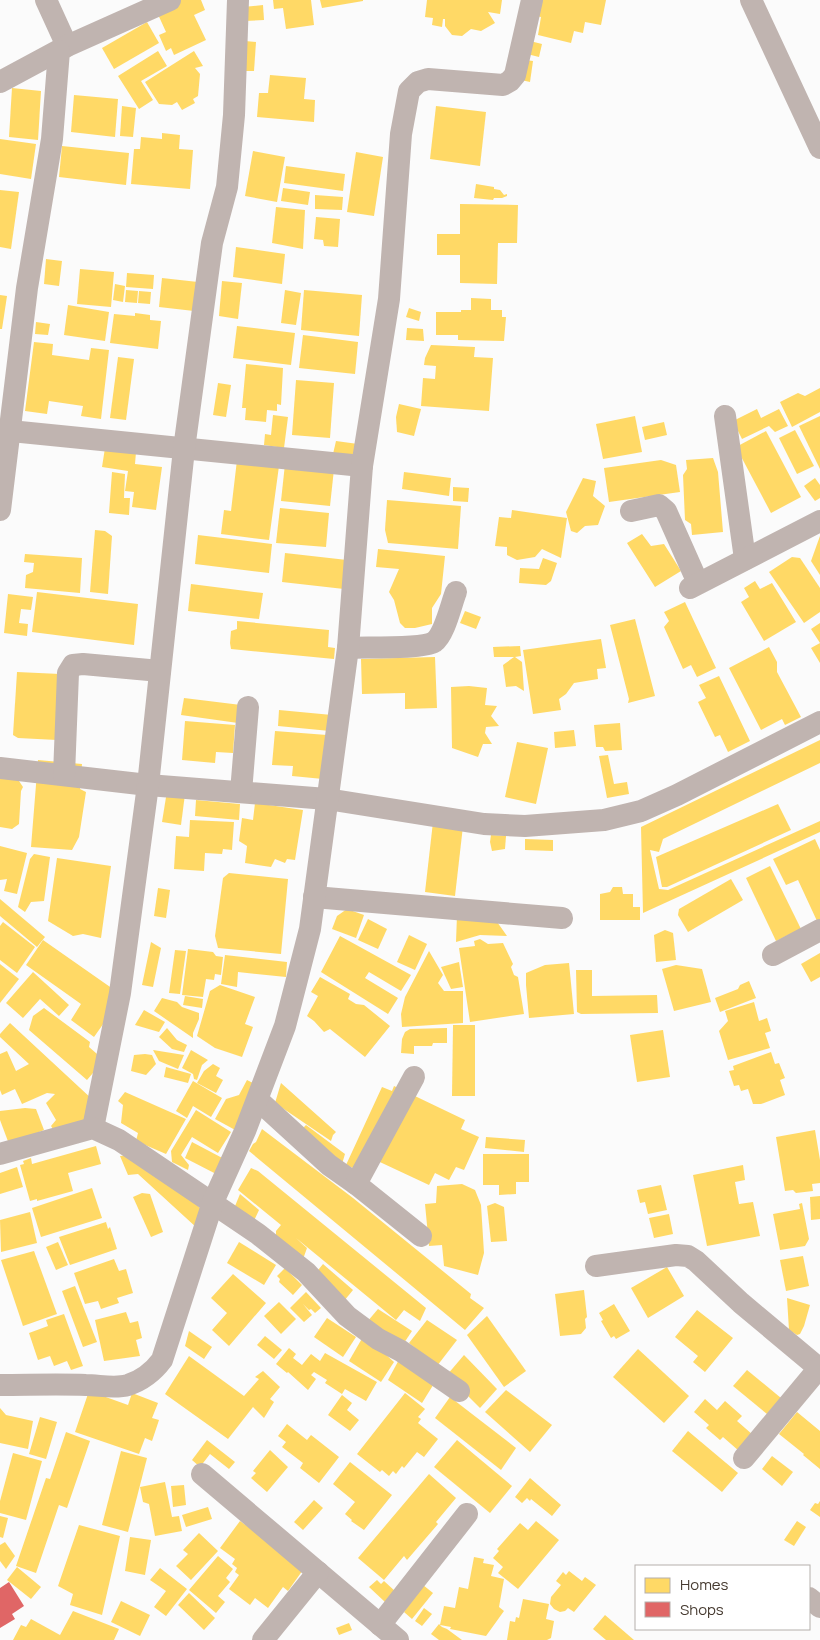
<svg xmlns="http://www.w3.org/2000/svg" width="820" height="1640" font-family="Manrope,sans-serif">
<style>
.homes{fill:#ffd966}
.shops{fill:#e06666}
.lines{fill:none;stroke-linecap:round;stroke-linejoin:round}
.minor{stroke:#c0b4b0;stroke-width:22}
</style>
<rect width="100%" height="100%" fill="#fbfbfb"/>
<!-- homes -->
<g class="homes">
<path d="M178,0H201L205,10L194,15L206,40L174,55L171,48L166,51L159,35L166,32L156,10Z"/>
<path d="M273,0H311L314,25L286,29L283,8L274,9Z"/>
<path d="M320,0H363V1L322,8Z"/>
<path d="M427,0H502L500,14L488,12L495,23L481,31L471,29L462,36L452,35L445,26V19H443L442,27L432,25L433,18L425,17Z"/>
<path d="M539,0H606L601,25L585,22L583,33L574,31L571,43L538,35L541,17L536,16Z"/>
<path d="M263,5L264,20L244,21L243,7Z"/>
<path d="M147,22L159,43L114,69L102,48Z"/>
<path d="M245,41L256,42L254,71H244Z"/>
<path d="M530,41L542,44L539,57L527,54Z"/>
<path d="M158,51L167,66L141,81L153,100L139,109L118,76Z"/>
<path d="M194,51L203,66L195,68L200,74L198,96L193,99L195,103L182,110L177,102L172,105L159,104L145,82Z"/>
<path d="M525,60L533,61L530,82L521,80Z"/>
<path d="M270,75L306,78L304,99L315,100L314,122L257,117L259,93H268Z"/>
<path d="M12,88L41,91L38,140L9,137Z"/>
<path d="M74,95L118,99L115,137L71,132Z"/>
<path d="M122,106L136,108L133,137L120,136Z"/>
<path d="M436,106L486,112L480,166L430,159Z"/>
<path d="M162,133L180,135L179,149L193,150L190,189L131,184L134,149H140L141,137L162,139Z"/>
<path d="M0,139L36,144L31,179L0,174Z"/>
<path d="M62,146L129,153L126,185L59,177Z"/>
<path d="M253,151L285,157L277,202L245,196Z"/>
<path d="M356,152L383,157L374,216L347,212Z"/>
<path d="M286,166L345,174L343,191L284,183Z"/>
<path d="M476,184L494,187V189L500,190L504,195L507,194V196L502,198H494L493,200L474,198Z"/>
<path d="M283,188L310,192L308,205L281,201Z"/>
<path d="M0,190L19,192L11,249L0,247Z"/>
<path d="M315,195L343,197L342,210L315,209Z"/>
<path d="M460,204L518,205L517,243H498L497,284L460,283V255H437V234H460Z"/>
<path d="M276,207L305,210L303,249L272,243Z"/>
<path d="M316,217L340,219L338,247L324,246L323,240L314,239Z"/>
<path d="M236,247L285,254L282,284L233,277Z"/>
<path d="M46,259L62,261L59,286L44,284Z"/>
<path d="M80,269L114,272L111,307L77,304Z"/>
<path d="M127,273L154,275L153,289L126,287Z"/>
<path d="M162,278L198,282L194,311L159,307Z"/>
<path d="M222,281L242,283L238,319L219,316Z"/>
<path d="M115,284L125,286L123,302L113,300Z"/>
<path d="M126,290L138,291L137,303L125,302Z"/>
<path d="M285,290L301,293L296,325L281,323Z"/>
<path d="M304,290L362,295L359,336L301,330Z"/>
<path d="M139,291L151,292L150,304L138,303Z"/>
<path d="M0,295L7,296L2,329H0Z"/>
<path d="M471,298L491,299V310H502V317H506L504,341L458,340V335H436V312H461V310H471Z"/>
<path d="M68,305L109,312L105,341L64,335Z"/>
<path d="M409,308L421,312L419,321L406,317Z"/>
<path d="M135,313L150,315V320L161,321L158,349L110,343L114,314L135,316Z"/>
<path d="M36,322L50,324L48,335L35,334Z"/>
<path d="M237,326L295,333L291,365L233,358Z"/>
<path d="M407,328L423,329L424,341L406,340Z"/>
<path d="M303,335L358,342L355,374L299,368Z"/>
<path d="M34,342L53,344L52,355L89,360L91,348L109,350L101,419L81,416L83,406L49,401L47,414L25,411Z"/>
<path d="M431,345L475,347L474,357L493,358L489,411L421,406L423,378L435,379L436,366L424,365L425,358Z"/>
<path d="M118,357L134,359L126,420L110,418Z"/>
<path d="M246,364L283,368L281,405L277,404V411L267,410L266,422L245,420L246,408H242Z"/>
<path d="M296,380L334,383L330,438L292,435Z"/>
<path d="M218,383L231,385L226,417L213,415Z"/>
<path d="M820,388V412L792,427L780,402L798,393L805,396Z"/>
<path d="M399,404L421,409L414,436L397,432L396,417Z"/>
<path d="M757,409L761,418L779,409L788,426L775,432L769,426L742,439L733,421Z"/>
<path d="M273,415L288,417L284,448L264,445L265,434L271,435Z"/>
<path d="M635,416L642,452L603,459L596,424Z"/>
<path d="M820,416V469L799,426Z"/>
<path d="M664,422L667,435L645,440L642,427Z"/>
<path d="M795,430L814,466L797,474L779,438Z"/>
<path d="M766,431L801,497L771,513L736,447Z"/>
<path d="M336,441L358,444L356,458L333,454Z"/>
<path d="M105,448L136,452L135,464L162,467L156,510L132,507L134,492L125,491L128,471L102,467Z"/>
<path d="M713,458L718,472L723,532L692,535L691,524L685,520L683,475L687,469L686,460Z"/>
<path d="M237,460L279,466L269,540L221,534L224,510L231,511Z"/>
<path d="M661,460L676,465L680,492L609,502L604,468Z"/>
<path d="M285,464L334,469L330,506L281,501Z"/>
<path d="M112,472L125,474L124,498H130L129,515L109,513Z"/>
<path d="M404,472L451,478L449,496L402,489Z"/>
<path d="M583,478L596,481L593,496L605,506L598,525L585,526L577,533L571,531L566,512Z"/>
<path d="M815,478L820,485V498L815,501L804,486Z"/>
<path d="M453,487L469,488L468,502L453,501Z"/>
<path d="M387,500L461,506L458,549L388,543L385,530Z"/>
<path d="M280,508L329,513L326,547L276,543Z"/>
<path d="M512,510L567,518L561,558L542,549L535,557L517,560L507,555V547L495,546L499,517L511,518Z"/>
<path d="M95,530L105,531L112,536L108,594L90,592Z"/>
<path d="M642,534L651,546L664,544L681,571L655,587L627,543Z"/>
<path d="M198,535L272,544L269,573L195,564Z"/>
<path d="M820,536V575L811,561Z"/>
<path d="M378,549L445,556L441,594L432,608V624L415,628H405L400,623L394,600L389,592L399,569L376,567Z"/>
<path d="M285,553L347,560L344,589L282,582Z"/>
<path d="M25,554L82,558L80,593L25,588L26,575L33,572L34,563L24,562Z"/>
<path d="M792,557L800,558L820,588V612L804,623L769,572Z"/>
<path d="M543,558L557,563L551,581L546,585L519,583L520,568L539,569Z"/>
<path d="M755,581L760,589L772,583L796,622L764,641L741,602L749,597L744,588Z"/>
<path d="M191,584L263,593L259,619L188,611Z"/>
<path d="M37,592L138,604L134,645L32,632Z"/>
<path d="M8,594L33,597L31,610L21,609L19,623L28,624L27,636L4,633Z"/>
<path d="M685,602L716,668L697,677L691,665L683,669L664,627L669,621L664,612Z"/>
<path d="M465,611L481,617L476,629L460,623Z"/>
<path d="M635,619L655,696L628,703L629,699L610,625Z"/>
<path d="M237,621L329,630L328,647L335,648L334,659L231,649L230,643L231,631L237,629Z"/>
<path d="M820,623V663L811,648L820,643L811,629Z"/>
<path d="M601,639L606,668L597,669L598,679L574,683L566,694L559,699L561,710L533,714L523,650Z"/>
<path d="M520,646L521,656L515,657L522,662L524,691L516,686L506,687L503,665L514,657H494L493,647Z"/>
<path d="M769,647L777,662V672L801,717L785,725L782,719L761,730L729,668Z"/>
<path d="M435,657L437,708L405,709V693L362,694L361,659Z"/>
<path d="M17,672L60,674L57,740L18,738L13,735Z"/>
<path d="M719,676L750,741L728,752L720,735L715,737L698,702L706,698L699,685Z"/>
<path d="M469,686L487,688L485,705L497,706L491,716L499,726L486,727L485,733L492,744H483L478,757L452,748L451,687Z"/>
<path d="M184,698L241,705L238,723L181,715Z"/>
<path d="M279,710L332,715L330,731L278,726Z"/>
<path d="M185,721L235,725L233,753L216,752L215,763L182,760Z"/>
<path d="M620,723L622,750L605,751L603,747H596L594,725Z"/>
<path d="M574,730L576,746L555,748L554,732Z"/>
<path d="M275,731L327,735L323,779L292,776L293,766L272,765Z"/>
<path d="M820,740V763L663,839L659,852L650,850L659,889L668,890L820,821V832L643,913L641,827Z"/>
<path d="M517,742L548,748L536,804L505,797Z"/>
<path d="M608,755L614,784L627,782L629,794L607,798L599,756Z"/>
<path d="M38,760L82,764L80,789L86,792L79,837L72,850L31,847Z"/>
<path d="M0,771L19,781L23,787L21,791L19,824L12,829L0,827Z"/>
<path d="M167,791L185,794L181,825L162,822Z"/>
<path d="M196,800L240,804L239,820L195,816Z"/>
<path d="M255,803L303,810L295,860L287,859L285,863L275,859L271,867L245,863L247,846L239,841L242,818L253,820Z"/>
<path d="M778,804L791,830L667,887H662L656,857Z"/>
<path d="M190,820L234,822L232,850L223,849L222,854L205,853L204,871L174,869L176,836L189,837Z"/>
<path d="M433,822L463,826L455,896L425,892Z"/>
<path d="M491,835L506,836L505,849L492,851L490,842Z"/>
<path d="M525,839L553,840V851L525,850Z"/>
<path d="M815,839L820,850V920L817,921L798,880L786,885L773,859Z"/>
<path d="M0,846L27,853L17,894L4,891L7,879L0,880Z"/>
<path d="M34,854L50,857L44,901L31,902L25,912L18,907L30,859Z"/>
<path d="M57,858L111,866L101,938L83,934L73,936L48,921Z"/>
<path d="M770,866L801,929L776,941L746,878Z"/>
<path d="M229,873L288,879L281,954L218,948L215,936L223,878Z"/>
<path d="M731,879L743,900L688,932L678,915L679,909Z"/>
<path d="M613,887H622L623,894H633V907H640V920H600V894L610,892Z"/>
<path d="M158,888L170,890L166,918L154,916Z"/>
<path d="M0,899L45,937L37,947L0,916Z"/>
<path d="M347,909L364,915L356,938L332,929L337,916Z"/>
<path d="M457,915L495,919L507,936L480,935L456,942Z"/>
<path d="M368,919L387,929L378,949L358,940Z"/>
<path d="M3,922L35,947L17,973L0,960V926Z"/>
<path d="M665,930L673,933L676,960L656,962L654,935Z"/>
<path d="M409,935L427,944L415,970L397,962Z"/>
<path d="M340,936L411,975L401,991L369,972L365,978L398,998L388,1014L321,972Z"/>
<path d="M480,939L488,944L503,943L513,964L511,967L514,975L518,977L524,1014L470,1022L459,948L475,946L474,941Z"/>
<path d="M43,940L123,996L94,1037L71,1020L81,1004L26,965Z"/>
<path d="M151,942L161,948L153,987L142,985Z"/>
<path d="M188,949L213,952L216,956L223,957L221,975L215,974L214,980L206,979L203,997L182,995Z"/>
<path d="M175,950L186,951L180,994L169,993Z"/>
<path d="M429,951L443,975L438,983L444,991H463V1023L402,1027L401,1014L405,997Z"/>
<path d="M820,953V977L811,982L801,964Z"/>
<path d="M225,955L287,962L286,977L238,972L237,987L221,984Z"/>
<path d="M459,962L463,987L451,989L441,967Z"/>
<path d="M569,963L574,1014L529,1018L526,985V973L545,965Z"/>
<path d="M0,964L19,979L0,1003Z"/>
<path d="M676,965L702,969L711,1002L674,1011L662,969Z"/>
<path d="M576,970H592V996L657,995L658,1013L581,1014L577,1012Z"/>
<path d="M33,972L69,1005L59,1016L40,999L23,1018L6,1003Z"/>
<path d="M320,977L350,994L348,999L356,1004L364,1005L390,1026L365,1057L330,1029L324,1032L314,1021L307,1016L318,996L311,992Z"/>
<path d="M749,981L756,998L720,1012L715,998L738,989L740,985Z"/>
<path d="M220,985L255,997L245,1024L253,1027L242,1057L215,1048L197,1036L210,991Z"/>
<path d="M185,996L203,999L202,1008L183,1005Z"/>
<path d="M162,998L177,1002L182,1007L199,1013V1019L193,1033V1038L154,1011Z"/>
<path d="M754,1002L759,1021L767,1018L771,1031L765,1033L770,1048L728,1060L719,1031L728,1021L725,1011Z"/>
<path d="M44,1008L90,1042L89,1047L104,1060L87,1080L29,1030L33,1016Z"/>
<path d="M144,1010L165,1022L159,1032L135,1025Z"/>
<path d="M10,1023L93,1100L85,1125L55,1132L51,1126L56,1120L46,1103L55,1094L47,1093L22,1104L15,1089L2,1095L0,1090V1054L7,1051L16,1071L29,1064L0,1037V1034Z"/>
<path d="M453,1025H475V1096H452Z"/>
<path d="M167,1028L177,1040L187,1045L184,1052L172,1049L159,1037Z"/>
<path d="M447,1028V1043H433L432,1046H414V1054L401,1053L402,1039L405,1032L410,1029Z"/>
<path d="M663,1030L670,1077L637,1082L630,1035Z"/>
<path d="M153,1050L184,1055L178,1069L159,1061Z"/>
<path d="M191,1050L208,1060L202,1065L197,1080L194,1079L193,1074L182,1068Z"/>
<path d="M771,1052L775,1064L779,1063L785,1078L780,1080L785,1095L761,1104H753L748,1089L741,1091L739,1085L734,1086L729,1071L734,1070L733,1066Z"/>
<path d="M145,1054L152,1055L156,1064L146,1075L131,1071L134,1055Z"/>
<path d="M213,1064L220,1068L216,1076L223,1080L216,1093L197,1083L204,1071Z"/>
<path d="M166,1067L191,1074L188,1083L164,1077Z"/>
<path d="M247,1080L261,1087L237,1131L215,1119L226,1099L239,1095Z"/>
<path d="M193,1081L222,1098L211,1117L193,1106L187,1118L176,1111Z"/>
<path d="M281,1083L336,1132L333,1135L331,1141L275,1103Z"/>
<path d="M394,1086L465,1120L461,1129L479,1137L464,1170L456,1167L449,1180L435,1173L429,1185L367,1156L353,1168L346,1165L382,1087L392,1091Z"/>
<path d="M125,1092L186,1119L166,1154L136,1141L138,1133L121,1123L123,1105L118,1101Z"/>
<path d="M25,1108L36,1109L44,1130L9,1144L0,1120V1111Z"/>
<path d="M196,1110L231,1132L218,1153L192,1137L181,1155L189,1165L188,1170L172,1162L171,1151Z"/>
<path d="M306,1125L345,1154L342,1164L300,1131Z"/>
<path d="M262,1129L353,1198L471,1294L470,1298L484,1308L465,1330L249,1151L253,1144L256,1142Z"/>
<path d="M815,1130L820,1160V1183L812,1184L813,1191L796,1193L793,1190L785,1191L776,1137Z"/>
<path d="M486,1137L525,1140L524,1152L485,1148Z"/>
<path d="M192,1142L228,1161L220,1176L185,1158Z"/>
<path d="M96,1146L101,1164L68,1173L73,1191L37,1201V1199L30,1201L20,1165L24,1164L23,1161L31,1158L32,1164Z"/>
<path d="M145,1154L206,1214L197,1228L138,1174L128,1175L120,1156Z"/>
<path d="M483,1154H529V1182H516V1194L499,1195V1185H483Z"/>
<path d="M743,1165L745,1180L735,1182L739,1204L753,1202L760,1236L707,1246L693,1175Z"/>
<path d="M17,1167L23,1187L0,1194V1173Z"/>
<path d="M251,1168L258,1171L426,1308L420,1321L404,1310L396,1320L296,1238L307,1248L302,1262L276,1241V1231L281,1225L238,1190Z"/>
<path d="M462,1184L475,1190L481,1205L484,1253L478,1275L444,1266L442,1245L429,1246L425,1204L436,1203L437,1186Z"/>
<path d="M661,1185L667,1210L648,1214L645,1202L640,1203L637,1190Z"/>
<path d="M92,1188L102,1218L41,1237L32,1208Z"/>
<path d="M142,1193L150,1194L163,1232L151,1237L133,1197Z"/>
<path d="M240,1194L259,1210L252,1225L233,1211Z"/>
<path d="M820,1196V1219L811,1220L810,1197Z"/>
<path d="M495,1203L504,1207L507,1241L491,1242L487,1206Z"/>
<path d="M802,1203L809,1239L805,1246L780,1250L773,1214L800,1209L799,1204Z"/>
<path d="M30,1212L37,1243L1,1252L0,1220Z"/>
<path d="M669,1214L673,1234L654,1238L649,1218Z"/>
<path d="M106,1222L108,1229L110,1227L117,1249L70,1265L59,1237Z"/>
<path d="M58,1242L68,1265L56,1270L46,1247Z"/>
<path d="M239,1242L276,1265L264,1285L227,1263Z"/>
<path d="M34,1251L57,1314L23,1326L1,1260Z"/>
<path d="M803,1256L809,1286L786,1291L780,1260Z"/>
<path d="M114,1259L119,1271L126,1269L133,1293L117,1298L119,1303L101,1309L98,1301L85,1304L74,1273Z"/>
<path d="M323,1264L353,1290L344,1301L314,1275Z"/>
<path d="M667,1267L684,1296L648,1318L631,1288Z"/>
<path d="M285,1268L302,1285L293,1295L279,1282L280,1279L277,1276Z"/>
<path d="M233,1274L266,1303L229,1346L212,1330L227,1313L211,1298Z"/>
<path d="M75,1286L97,1342L83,1347L62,1291Z"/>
<path d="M584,1290L587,1317L585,1319L586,1328L581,1334L560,1336L555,1294Z"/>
<path d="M306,1292L321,1308L315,1313L311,1309L309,1310L303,1304L312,1315L304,1322L290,1308Z"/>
<path d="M787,1298L810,1305L804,1326L800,1334L797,1335L789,1330Z"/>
<path d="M279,1302L296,1319L281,1334L264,1316Z"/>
<path d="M614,1304L630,1331L616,1339L614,1336L611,1338L601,1321L603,1320L599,1313Z"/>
<path d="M378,1309L412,1331L402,1346L367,1322Z"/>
<path d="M697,1310L733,1338L705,1372L693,1362L698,1356L675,1337Z"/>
<path d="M126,1312L130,1323L138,1321L142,1338L136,1340L140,1356L104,1361L95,1320Z"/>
<path d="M64,1314L83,1366L71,1370L67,1361L54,1366L50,1356L38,1360L29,1333L48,1326L46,1320Z"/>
<path d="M487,1316L526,1371L504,1387L467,1335Z"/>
<path d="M327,1318L356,1337L343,1357L314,1337Z"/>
<path d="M427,1320L457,1340L437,1366L409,1343Z"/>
<path d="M189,1331L212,1347L204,1359L185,1346Z"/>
<path d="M364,1335L394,1362L381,1382L349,1361Z"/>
<path d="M265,1336L282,1350L274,1359L257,1345Z"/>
<path d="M289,1348L296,1354L293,1358L302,1365L311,1354L320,1361L325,1353L377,1382L366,1401L345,1389L342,1394L325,1383L327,1380L314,1372L311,1375L316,1379L308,1390L288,1372L287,1373L276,1364Z"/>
<path d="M638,1349L689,1396L664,1423L613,1377Z"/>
<path d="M464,1355L497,1389L480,1408L447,1375Z"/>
<path d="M189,1356L244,1396L259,1379L255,1377L263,1371L280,1387L270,1399L274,1402L264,1418L253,1407L228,1439L165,1394Z"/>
<path d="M401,1356L435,1382L422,1403L388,1380Z"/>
<path d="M747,1370L781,1398L767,1414L733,1386Z"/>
<path d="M506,1390L552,1425L530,1452L485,1412Z"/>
<path d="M89,1391L128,1405L132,1393L158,1403L152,1418L159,1420L152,1441L145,1438L139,1454L75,1432Z"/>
<path d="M405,1393L425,1409L418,1417L421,1419L418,1423L438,1439L424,1457L417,1452L404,1468L402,1466L396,1474L393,1471L389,1476L382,1470L380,1472L357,1454Z"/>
<path d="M342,1395L352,1403L347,1410L359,1420L350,1431L328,1415Z"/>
<path d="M450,1397L516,1448L501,1470L435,1418Z"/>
<path d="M705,1399L717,1410L725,1401L742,1416L737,1421L753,1435L739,1451L723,1437L720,1440L706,1428L709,1425L694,1412Z"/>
<path d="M0,1408L6,1415L33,1421L28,1449L0,1443Z"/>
<path d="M797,1412L820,1431V1469L803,1455L804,1454L779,1434Z"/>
<path d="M40,1417L57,1422L46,1459L29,1454Z"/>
<path d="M287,1424L307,1440L311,1435L339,1457L319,1483L300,1468L303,1463L282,1447L286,1442L278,1436Z"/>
<path d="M688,1431L738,1473L722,1492L672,1451Z"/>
<path d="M66,1432L90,1441L67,1508L59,1505L36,1573L16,1566L46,1478L50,1479Z"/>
<path d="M207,1440L235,1462L229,1469L210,1454L200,1467L192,1460Z"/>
<path d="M457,1440L512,1486L490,1513L434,1467Z"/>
<path d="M270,1450L288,1467L267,1492L251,1478L256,1473L253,1471Z"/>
<path d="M121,1451L147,1458L128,1532L102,1525Z"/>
<path d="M13,1453L42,1461L26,1520L0,1513V1501Z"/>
<path d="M772,1456L793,1472L782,1486L762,1469Z"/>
<path d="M350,1462L392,1495L364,1530L351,1521L352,1520L345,1514L355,1502L333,1484Z"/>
<path d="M429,1474L456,1498L436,1522L438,1524L407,1560L404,1556L384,1580L358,1558Z"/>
<path d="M530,1478L561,1505L552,1516L531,1499L530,1501L527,1498L522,1503L515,1497Z"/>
<path d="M165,1482L172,1517L179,1516L182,1531L155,1536L149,1504L143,1502L140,1487Z"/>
<path d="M184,1485L186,1505L173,1507L171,1486Z"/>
<path d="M314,1500L323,1508L303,1530L294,1522Z"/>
<path d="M820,1501V1517L810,1510L815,1503L818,1504Z"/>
<path d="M208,1507L212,1519L186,1527L182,1515Z"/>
<path d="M0,1516L8,1518L3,1538L0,1537Z"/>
<path d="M240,1521L305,1567L288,1591L283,1587L268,1608L255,1598L250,1605L229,1589L239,1575L235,1572L237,1568L232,1564L235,1559L220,1548Z"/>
<path d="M536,1521L559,1540L518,1589L498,1573L503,1567L493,1558L499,1551L497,1549L520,1523L528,1530Z"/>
<path d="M797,1521L806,1527L794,1546L784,1540Z"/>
<path d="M79,1525L120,1536L102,1615L70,1605L73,1594L58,1586Z"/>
<path d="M199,1533L218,1551L191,1580L176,1566L188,1554L183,1550Z"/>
<path d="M130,1537L151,1540L145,1575L125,1571Z"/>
<path d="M5,1542L15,1556L6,1569L0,1561V1545Z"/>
<path d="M218,1556L233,1569L226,1578L230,1582L218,1596L225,1602L216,1613L189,1590Z"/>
<path d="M474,1557L484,1559L483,1563L494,1565L491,1576L504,1579L499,1607L504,1611L486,1636L450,1629L451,1627L440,1625L444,1606L455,1608L459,1587L468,1589Z"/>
<path d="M17,1567L41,1587L31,1599L7,1580Z"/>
<path d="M160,1568L187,1589L166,1616L154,1607L166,1591L150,1580Z"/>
<path d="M569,1571L582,1581L585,1577L596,1585L574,1612L568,1608L565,1611L560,1612L554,1609L550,1604L551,1597L561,1585L556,1581L563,1572L566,1575Z"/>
<path d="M377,1580L381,1584L384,1581L396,1592L385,1602L369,1587Z"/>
<path d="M423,1585L433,1593L412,1619L404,1612Z"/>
<path d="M189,1593L215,1618L204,1630L178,1605Z"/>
<path d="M523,1599L549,1604L546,1619L554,1621L551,1638L547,1640H507L510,1621L515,1622L516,1617L519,1618Z"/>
<path d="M121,1601L150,1615L140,1636L111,1622Z"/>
<path d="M424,1608L432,1614L422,1626L415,1621Z"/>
<path d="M73,1611L119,1629L114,1640H13L21,1625L26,1627L31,1619L60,1635Z"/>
<path d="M605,1615L634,1640H606L593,1629Z"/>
<path d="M349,1623L352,1630L339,1635L336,1628Z"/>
<path d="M439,1624L442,1627L447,1629L462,1640H439L431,1634Z"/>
</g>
<!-- shops -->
<path class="shops" d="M9,1582L24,1606L12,1614L15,1619L0,1628V1588Z"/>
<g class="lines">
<!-- minor -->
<g class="minor">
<path d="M46,0L67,46"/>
<path d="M751,0L820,148"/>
<path d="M0,82L67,46L170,0"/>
<path d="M725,416L745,559"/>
<path d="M0,430L362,466"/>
<path d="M0,510L27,288L52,139L59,51"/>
<path d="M631,511L659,505L666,511L698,583"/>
<path d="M690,588L820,521"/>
<path d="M348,648C364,647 423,649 434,642C445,634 451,604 456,592"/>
<path d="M0,768L148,785L327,799L484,824L525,826L604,820L641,811L677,795L820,722"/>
<path d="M64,775L68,673L73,665L83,664L160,671"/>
<path d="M241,792L248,707"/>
<path d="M314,897L562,918"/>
<path d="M773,955L820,930"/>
<path d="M258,1100L329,1165L356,1184L421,1236"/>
<path d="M93,1128L120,993L148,785L184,449L212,243L227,187L234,115L238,0"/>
<path d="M0,1154L93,1128L119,1140L258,1234L306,1272L347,1316L378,1339L401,1351L459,1391"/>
<path d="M356,1184L414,1077"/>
<path d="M596,1266L676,1255L688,1256L696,1261L741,1303L820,1369"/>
<path d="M0,1385C28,1385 57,1384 86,1385C99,1385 115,1389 128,1385C143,1380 153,1372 162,1360L213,1202L245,1131L285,1026L310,929L348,648L362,466L389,299L401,134L409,91L418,82L428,79L503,85L510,81L515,75L532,0"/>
<path d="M744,1458L819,1368"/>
<path d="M202,1474L398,1640"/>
<path d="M809,1598L820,1607"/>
<path d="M380,1625L467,1514"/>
<path d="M263,1640L318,1572"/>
</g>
</g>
<!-- legend -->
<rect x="635" y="1565" width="175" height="65" fill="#ffffff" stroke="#b5b0ac"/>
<rect x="645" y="1578" width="25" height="15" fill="#ffd966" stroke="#b5b0ac"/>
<text x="680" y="1590" font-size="15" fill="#463a30">Homes</text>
<rect x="645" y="1602" width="25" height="15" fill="#e06666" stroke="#b5b0ac"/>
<text x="680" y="1615" font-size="15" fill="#463a30">Shops</text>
</svg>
